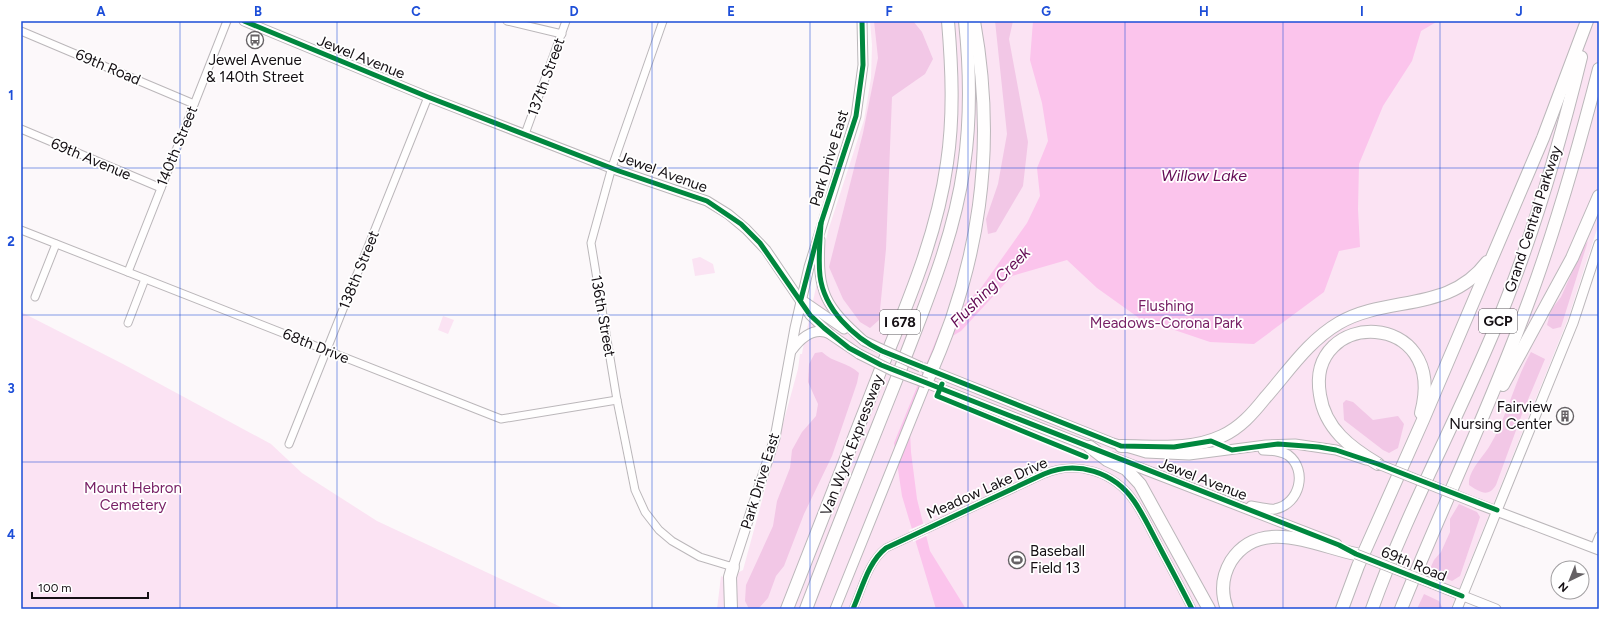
<svg xmlns="http://www.w3.org/2000/svg" width="1620" height="630" font-family="Figtree,sans-serif">
<style>
.green{fill:#fbe3f3}
.forest{fill:#f2c7e6}
.water{fill:#fbc4ec}
.pier{fill:#fcf8fa}
.lines{fill:none;stroke-linecap:round;stroke-linejoin:round}
.street-casing{stroke:#bbb7ba;stroke-width:9}
.secondary-casing{stroke:#bbb7ba;stroke-width:11}
.highway-casing{stroke:#bbb7ba;stroke-width:14}
.street{stroke:#fffefe;stroke-width:7}
.secondary{stroke:#fffefe;stroke-width:9}
.highway{stroke:#fffefe;stroke-width:12}
.secondary-bridge-casing{stroke:#bbb7ba;stroke-width:11;stroke-linecap:butt}
.secondary-bridge{stroke:#fffefe;stroke-width:9}
.cycleway-casing{stroke:#fff;stroke-width:8}
.cycleway{stroke:#00873e;stroke-width:5}
.grid{fill:none;stroke:#1d4ed8;stroke-width:1;stroke-opacity:0.55}
.labels{text-anchor:middle;dominant-baseline:central;stroke-width:3.5;stroke-linejoin:round;paint-order:stroke}
.shield{fill:#fff;stroke:#5a575a;stroke-width:1}
.shield-label{font-size:14px;font-weight:bold;fill:#140f13}
.street-label{font-size:15px;fill:#140f13;stroke:#fff}
.poi-label{font-size:15px;fill:#140f13;stroke:#fff}
.park-label{font-size:15px;fill:#782166;stroke:#fff}
.water-label{font-size:16px;font-style:italic;fill:#640a54;stroke:#fff}
.neatline{fill:none;stroke:#1d4ed8;stroke-width:1.5}
.grid-label{font-size:13px;text-anchor:middle;font-weight:bold;fill:#1d4ed8}
</style>
<rect width="100%" height="100%" fill="#fcf8fa"/>
<!-- green -->
<g class="green">
<path d="M870,21H1599V223L1568,319L1451,609H732C734,604 736,598 737,593C737,583 731,575 743,570L798,369L800,354H802L803,348L828,231L864,120L871,78L872,45Z"/>
<path d="M700,257L713,264L715,273L695,276L692,259Z"/>
<path d="M21,312L123,364L271,444L302,473L377,521L565,609H21Z"/>
<path d="M443,316L454,320L448,334L438,330Z"/>
<path d="M721,576L726,579V609H717Z"/>
</g>
<!-- forest -->
<g class="forest">
<path d="M874,21H913L922,32L933,59L925,74L892,97L886,249L879,320L870,328L860,322L843,299L829,267L863,133L878,58Z"/>
<path d="M995,21H1013L1009,39L1028,142L1023,186L996,232L988,234L986,219L998,184L1007,134Z"/>
<path d="M1588,241L1561,327L1553,329L1547,325L1551,310L1561,297L1583,248Z"/>
<path d="M822,352C833,363 848,362 859,373L857,383L832,456L804,514L784,566L776,576L768,598L759,608L749,609L745,601L746,585L773,526L777,501L790,468L792,450L802,432L816,416L818,404L808,382L809,364L815,353Z"/>
<path d="M1531,352L1545,359L1522,414L1496,485C1488,498 1480,492 1469,485C1468,471 1482,458 1489,447C1507,418 1514,382 1531,352Z"/>
<path d="M1346,400L1353,402L1373,420L1398,416L1404,424L1398,448L1389,453L1383,450L1344,420L1343,403Z"/>
<path d="M1459,504L1477,512L1480,517L1460,576L1452,581L1429,571L1434,560L1441,552L1450,532V519Z"/>
<path d="M1424,594L1439,601L1443,609H1417Z"/>
</g>
<!-- water -->
<path class="water" d="M1033,21H1438L1421,31L1412,61L1383,106L1359,164L1358,209L1360,247L1339,251L1324,292L1254,344L1210,342L1139,318L1097,288L1067,260L1012,276L961,331L949,338L910,432L911,452L917,499L930,551L966,609H936L902,496L894,443L941,328L981,288L1027,223L1040,196L1037,168L1048,141L1042,103L1030,60Z"/>
<!-- pier -->
<path class="pier" d="M925,523L928,535L913,542L909,530Z"/>
<g class="lines">
<!-- street casing -->
<g class="street-casing">
<g id="street">
<path d="M507,21L562,34"/>
<path d="M663,21L612,167L591,243L617,400L635,490L645,512L659,530L672,541L700,557L733,567"/>
<path d="M21,31L194,104"/>
<path d="M21,129L161,188"/>
<path d="M525,134L566,21"/>
<path d="M21,230L501,419L617,400"/>
<path d="M128,272L227,21"/>
<path d="M35,297L56,244"/>
<path d="M128,323L145,279"/>
<path d="M289,444L428,97"/>
<path d="M1594,548L1599,536"/>
<path d="M853,609C862,589 868,562 886,548L1044,474C1077,460 1114,472 1134,501C1143,514 1150,529 1158,544C1169,565 1181,587 1192,609"/>
</g>
</g>
<!-- secondary casing -->
<g class="secondary-casing">
<g id="secondary">
<path d="M244,21L428,97L619,171L707,201L728,214L746,229L766,250L810,315L831,335L859,354"/>
<path d="M820,240C817,293 825,306 864,341"/>
<path d="M802,300L844,329"/>
<path d="M792,350C801,338 814,326 830,334"/>
<path d="M925,368L1113,443L1146,453L1189,455L1266,445L1295,444L1336,450L1366,460"/>
<path d="M1112,457L1337,544"/>
<path d="M1478,504L1599,550"/>
<path d="M1251,506C1258,507 1268,510 1275,509C1300,504 1308,470 1288,455C1281,451 1271,450 1263,450"/>
<path d="M733,567L775,438L795,328L809,267L856,116L863,65L862,21"/>
<path d="M1433,584L1496,609"/>
<path d="M835,609L926,383L1095,449"/>
<path d="M1457,609L1573,323L1599,244"/>
</g>
</g>
<!-- highway casing -->
<g class="highway-casing">
<g id="highway">
<path d="M926,383C980,266 997,149 974,21"/>
<path d="M1503,385L1572,258L1599,196"/>
<path d="M1121,446C1156,446 1190,451 1222,436C1240,428 1253,413 1265,398C1288,372 1308,341 1339,323C1388,295 1449,313 1487,262"/>
<path d="M1090,447L1107,460L1126,469L1140,484L1209,609"/>
<path d="M1378,464C1351,448 1325,429 1320,395C1305,308 1449,308 1421,413"/>
<path d="M731,609L730,577L733,567"/>
<path d="M787,609C819,529 850,449 881,369C908,302 937,235 947,163C954,116 952,69 948,21"/>
<path d="M806,609C836,530 868,451 899,373C925,305 954,238 964,166C971,118 970,69 965,21"/>
<path d="M1227,609C1221,593 1222,576 1231,561C1260,516 1316,546 1356,554"/>
<path d="M1342,609L1358,566L1423,420L1543,138L1587,21"/>
<path d="M1372,609C1406,514 1454,426 1493,333C1531,244 1558,151 1581,57"/>
<path d="M1401,609C1441,509 1488,412 1525,311C1555,232 1578,150 1599,69"/>
</g>
</g>
<!-- street -->
<use href="#street" class="street"/>
<!-- secondary -->
<use href="#secondary" class="secondary"/>
<!-- highway -->
<use href="#highway" class="highway"/>
<!-- secondary-bridge casing -->
<g class="secondary-bridge-casing">
<g id="secondary-bridge">
<path d="M864,341L921,367"/>
<path d="M859,354L891,370L926,383"/>
<path d="M1378,464L1478,504"/>
<path d="M1356,554L1433,584"/>
</g>
</g>
<!-- secondary-bridge -->
<use href="#secondary-bridge" class="secondary-bridge"/>
<!-- cycleway casing -->
<g class="cycleway-casing">
<g id="cycleway">
<path d="M244,21L428,97L619,171L707,201L741,224L760,243L810,315L824,328L849,348L881,365L1339,545L1356,554L1462,596"/>
<path d="M821,223C820,241 818,259 820,276C824,309 853,337 882,351L1121,446L1174,447L1211,441L1232,450L1278,444L1319,447L1336,450L1378,464L1497,510"/>
<path d="M801,299L821,223L856,116L863,65L862,21"/>
<path d="M942,384L937,396L1086,457"/>
<path d="M853,609C862,589 868,562 886,548L1044,474C1077,460 1114,472 1134,501C1143,514 1150,529 1158,544C1169,565 1181,587 1192,609"/>
</g>
</g>
<!-- cycleway -->
<use href="#cycleway" class="cycleway"/>
</g>
<!-- grid -->
<path class="grid" d="M180,21V609M337,21V609M495,21V609M652,21V609M810,21V609M968,21V609M1125,21V609M1283,21V609M1440,21V609M21,168H1599M21,315H1599M21,462H1599"/>
<!-- icons -->
<defs>
<g id="bus-ring" transform="scale(0.9)"><circle r="9.5" fill="#fff" stroke="#656164" stroke-width="1.5"/><path d="M-5-6H5V4H4V6H2V4H-2V6H-4V4H-5ZM-3.5-4V0h7V-4ZM-3.5 1.2v1.5H-2V1.2ZM2 1.2v1.5H3.5V1.2Z" fill="#656164"/></g>
<g id="building-ring" transform="scale(0.9)"><circle r="9.5" fill="#fff" stroke="#656164" stroke-width="1.5"/><path d="M-4-6H4V6H1V3H-1V6H-4ZM-2.5-4.3h1.7v1.8h-1.7ZM.8-4.3h1.7v1.8H.8ZM-2.5-1h1.7V.8h-1.7ZM.8-1h1.7V.8H.8Z" fill="#656164"/></g>
<g id="stadium-ring" transform="scale(0.9)"><circle r="9.5" fill="#fff" stroke="#656164" stroke-width="1.5"/><path d="M0-5a6.5 5 0 1 0 0 10a6.5 5 0 1 0 0-10ZM-3.5-1.8h7v3.6h-7Z" fill="#656164"/></g>
</defs>
<g fill-rule="evenodd">
<use href="#bus-ring" x="255" y="40"/>
<use href="#building-ring" x="1565" y="416"/>
<use href="#stadium-ring" x="1017" y="560"/>
</g>
<g class="labels">
<!-- shield labels -->
<g class="shield">
<rect x="1479" y="309" width="38" height="24" rx="3"/>
<rect x="880" y="310" width="40" height="24" rx="3"/>
</g>
<g class="shield-label">
<text x="1498" y="321">GCP</text>
<text x="900" y="322">I 678</text>
</g>
<!-- street labels -->
<g class="street-label">
<text transform="translate(361 57) rotate(22)">Jewel Avenue</text>
<text transform="translate(108 67) rotate(23)">69th Road</text>
<text transform="translate(546 77) rotate(-70)">137th Street</text>
<text transform="translate(177 146) rotate(-68)">140th Street</text>
<text transform="translate(829 158) rotate(-73)">Park Drive East</text>
<text transform="translate(91 159) rotate(23)">69th Avenue</text>
<text transform="translate(663 172) rotate(20)">Jewel Avenue</text>
<text transform="translate(1533 219) rotate(-72)">Grand Central Parkway</text>
<text transform="translate(359 270) rotate(-68)">138th Street</text>
<text transform="translate(603 316) rotate(80)">136th Street</text>
<text transform="translate(316 346) rotate(22)">68th Drive</text>
<text transform="translate(852 445) rotate(-69)">Van Wyck Expressway</text>
<text transform="translate(1203 479) rotate(21)">Jewel Avenue</text>
<text transform="translate(760 481) rotate(-73)">Park Drive East</text>
<text transform="translate(987 488) rotate(-24)">Meadow Lake Drive</text>
<text transform="translate(1414 564) rotate(22)">69th Road</text>
</g>
<!-- poi labels -->
<g class="poi-label">
<text x="255" y="60">Jewel Avenue<tspan x="255" dy="17">&amp; 140th Street</tspan></text>
<text x="1552" y="407" text-anchor="end">Fairview<tspan x="1552" dy="17">Nursing Center</tspan></text>
<text x="1030" y="551" text-anchor="start">Baseball<tspan x="1030" dy="17">Field 13</tspan></text>
</g>
<!-- park labels -->
<g class="park-label">
<text x="1166" y="306">Flushing<tspan x="1166" dy="17">Meadows-Corona Park</tspan></text>
<text x="133" y="488">Mount Hebron<tspan x="133" dy="17">Cemetery</tspan></text>
</g>
<!-- water labels -->
<g class="water-label">
<text x="1204" y="175">Willow Lake</text>
<text transform="translate(990 287) rotate(-45)">Flushing Creek</text>
</g>
</g>
<!-- border -->
<rect width="1620" height="630" fill="none" stroke="#ffffff" stroke-width="44"/>
<!-- north arrow -->
<g transform="translate(1570 580) rotate(223)"><circle r="19" fill="#ffffff" stroke="#a19fa1"/>
<path d="M0-3L7 15L0 10L-7 15Z" fill="#656164"/>
<text y="-6" font-size="11" font-weight="bold" text-anchor="middle" fill="#140f13">N</text>
</g>
<!-- scale -->
<path d="M32 592v6h116v-6" fill="none" stroke="#140f13" stroke-width="2"/>
<text x="38" y="592" font-size="12" fill="#140f13" stroke="#ffffff" stroke-width="3" paint-order="stroke">100 m</text>
<rect x="22" y="22" width="1576" height="586" class="neatline"/>
<g class="grid-label">
<text x="101" y="16">A</text>
<text x="258" y="16">B</text>
<text x="416" y="16">C</text>
<text x="574" y="16">D</text>
<text x="731" y="16">E</text>
<text x="889" y="16">F</text>
<text x="1046" y="16">G</text>
<text x="1204" y="16">H</text>
<text x="1362" y="16">I</text>
<text x="1519" y="16">J</text>
<text x="11" y="100">1</text>
<text x="11" y="246">2</text>
<text x="11" y="393">3</text>
<text x="11" y="539">4</text>
</g>
</svg>
